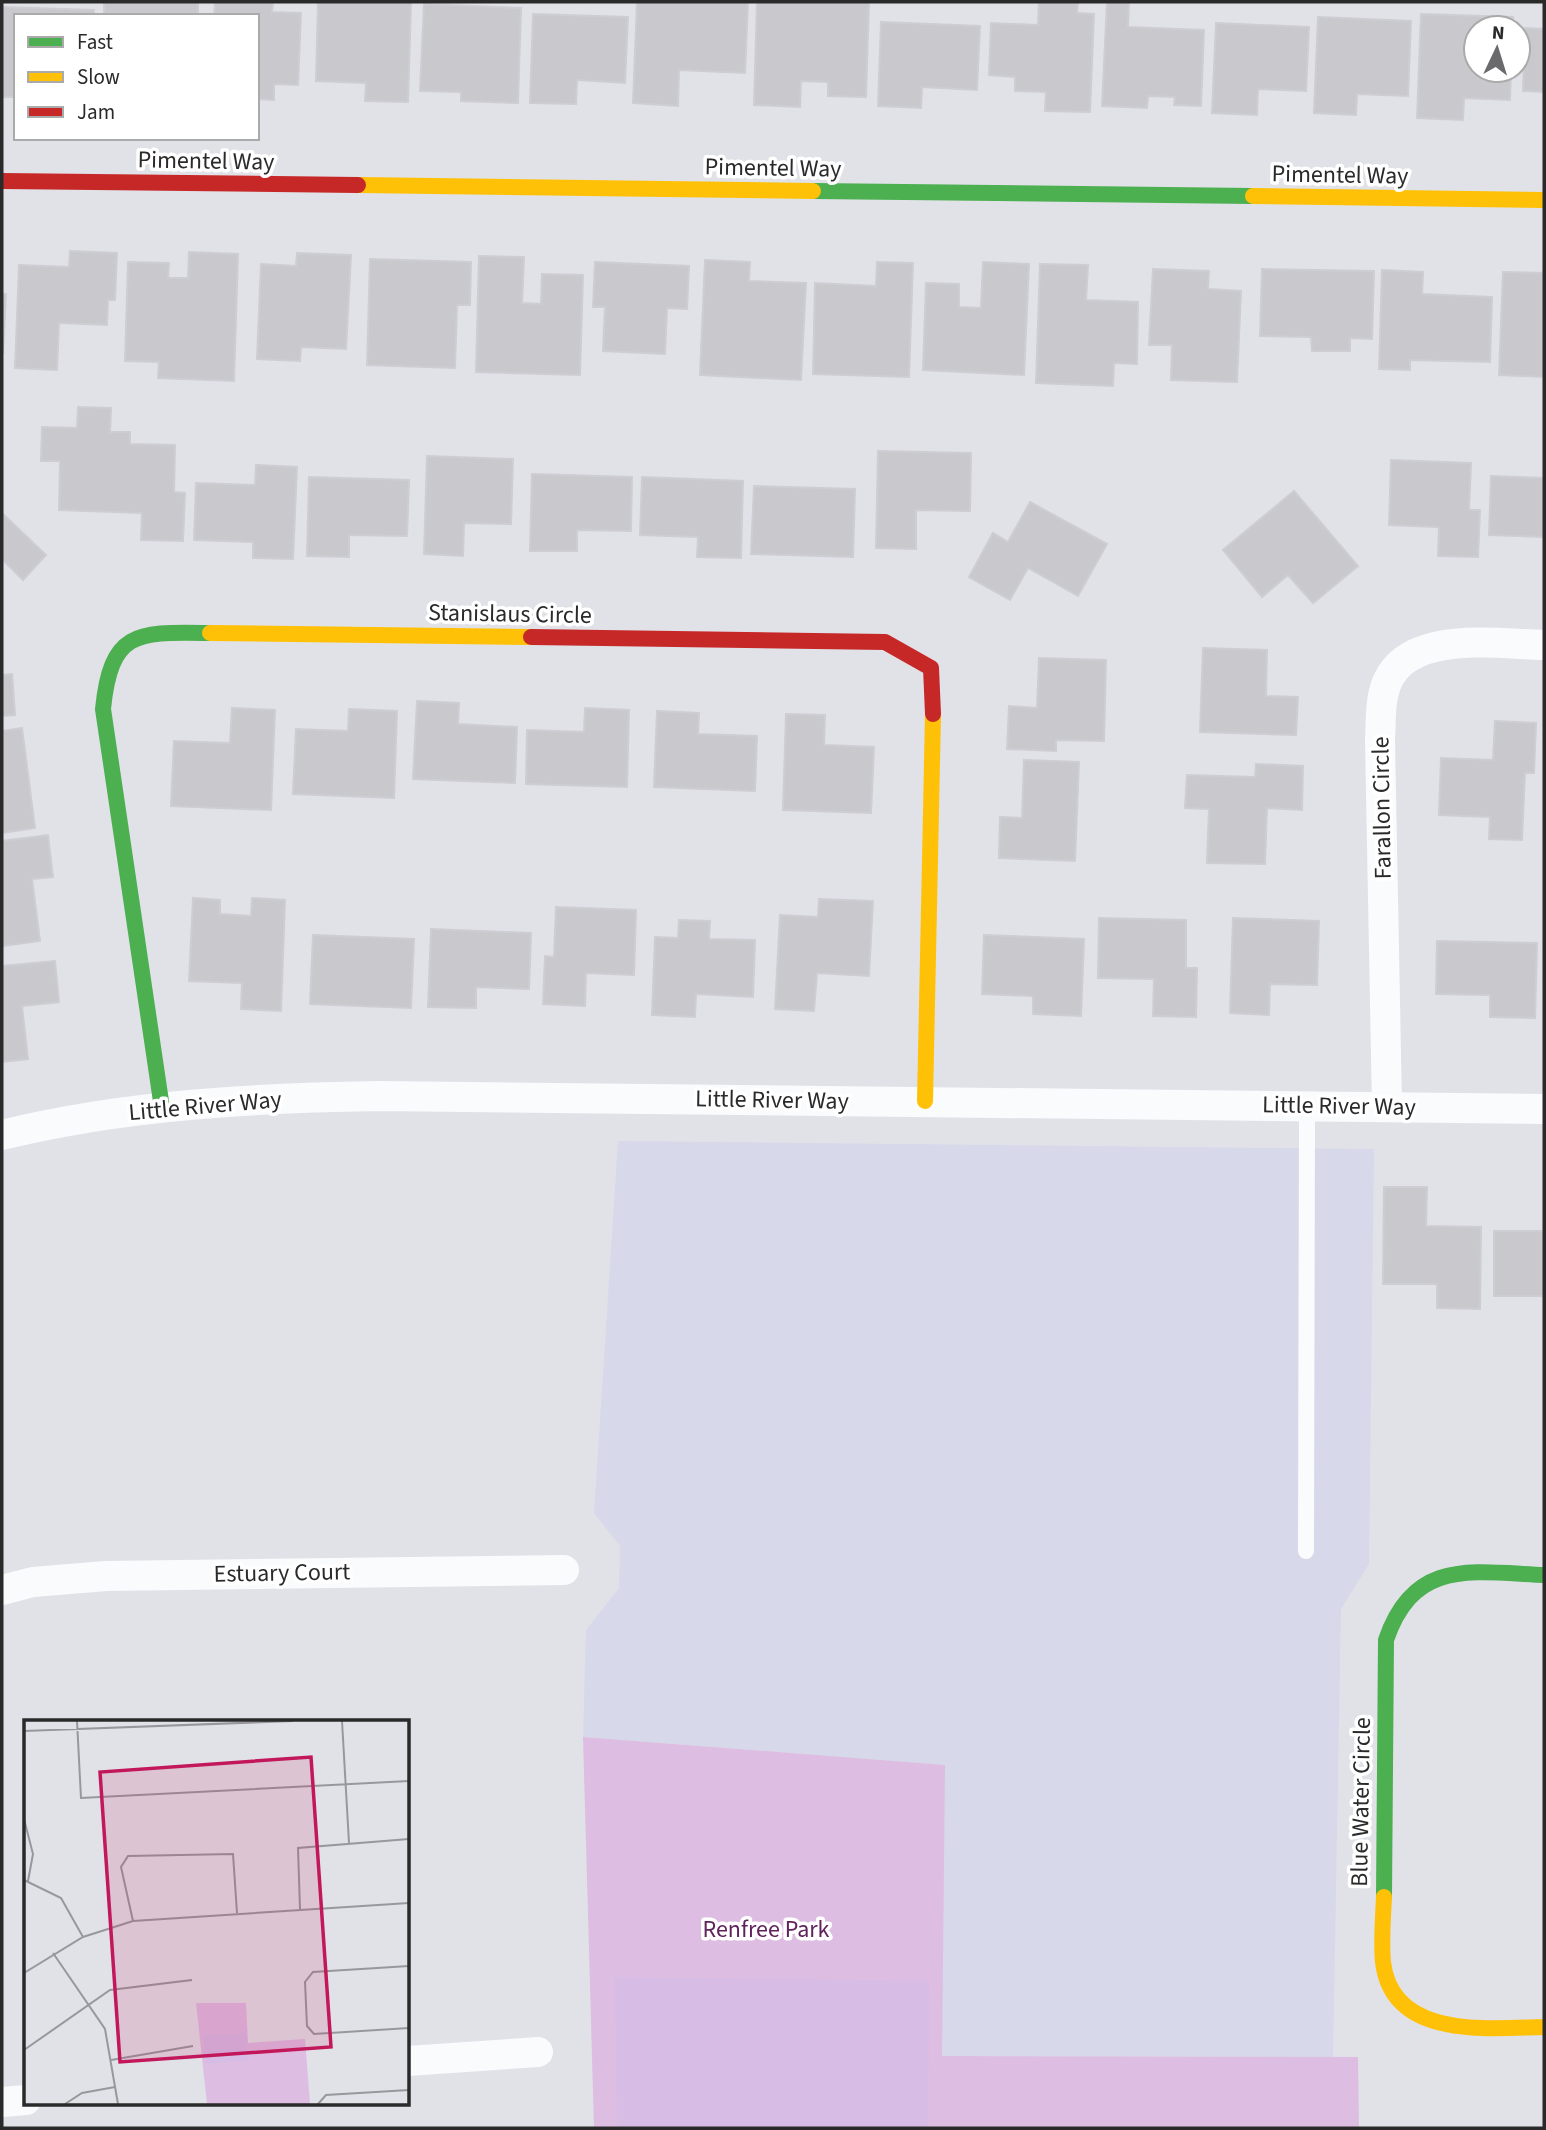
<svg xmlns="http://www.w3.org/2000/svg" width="1546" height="2130" font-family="'Source Sans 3',sans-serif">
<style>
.education{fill:#d7d8ea}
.green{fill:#ddbde1}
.pitch{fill:#d7bce5}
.building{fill:#c8c8cd;stroke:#cdcdd3;stroke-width:2}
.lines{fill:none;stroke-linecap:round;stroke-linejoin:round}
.lane{stroke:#fafbfc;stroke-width:16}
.street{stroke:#fafbfc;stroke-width:30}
.fast{stroke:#4caf50;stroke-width:16}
.slow{stroke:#ffc107;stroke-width:16}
.jam{stroke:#c62828;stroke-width:16}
.labels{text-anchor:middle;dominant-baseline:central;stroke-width:7;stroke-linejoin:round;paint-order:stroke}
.street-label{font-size:24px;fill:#2a2a2a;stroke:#fff}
.park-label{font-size:24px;fill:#61215b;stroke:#fff}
.inset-road{fill:none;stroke:#98989c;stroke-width:2}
.view{fill:#c2185b;fill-opacity:0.15;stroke:#c2185b;stroke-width:3.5}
.inset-edge{fill:none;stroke:#2a2a2a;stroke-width:3.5}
</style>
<rect width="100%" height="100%" fill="#e1e2e8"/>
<!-- education -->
<path class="education" d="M618,1141L1374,1149L1369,1564L1341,1609L1333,2057L941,2056L944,1765L583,1737L586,1630L619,1588L620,1546L594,1513Z"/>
<!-- green -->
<path class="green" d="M583,1737L945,1765L942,2056L1358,2057L1359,2128H594Z"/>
<!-- pitch -->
<path class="pitch" d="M615,1977L929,1981L928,2128H617Z"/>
<!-- building -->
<g class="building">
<rect x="104" y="2" width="94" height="14"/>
<path d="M215,2H273L272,12L301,13L298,85L274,84V100L257,99V16H214Z"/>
<path d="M318,2H411L408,102L365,101L366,83L316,81Z"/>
<path d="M637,2H748L745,73L679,70L678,106L633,103Z"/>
<path d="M757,2H869L866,97L828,96V82L801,81L800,107L754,105Z"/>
<path d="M1039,2H1078L1077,13L1094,14L1090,112L1045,111L1046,92L1015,91V77L989,75L991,23L1038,25Z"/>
<path d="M1107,2H1129L1128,27L1204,30L1201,106L1174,105L1175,97L1148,96L1147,108L1102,106Z"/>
<path d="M424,4L521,8L518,103L461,101V92L420,91Z"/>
<path d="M2,7L94,10V16H16V97H2Z"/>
<path d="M533,14L628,17L625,83L577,80L576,104L530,103Z"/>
<path d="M1421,14L1513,17V28H1476V70H1511L1510,100L1464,98L1463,120L1417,118Z"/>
<path d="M1318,17L1411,21L1408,96L1357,94L1356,115L1314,113Z"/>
<path d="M881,22L980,26L977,90L922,87L921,108L878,106Z"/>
<path d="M1216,23L1309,27L1306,91L1258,89L1257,115L1212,113Z"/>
<path d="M1525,28L1544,29V92L1523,91Z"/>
<path d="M70,251L117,253L115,300H108L107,325L59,323L57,370L15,368L19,265L69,267Z"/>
<path d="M189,252L238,254L234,381L158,378L159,362L125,361L128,262L169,263L168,278H188Z"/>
<path d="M297,253L351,255L346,349L301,347L300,361L257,359L261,264L296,266Z"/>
<path d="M479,256L524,257L522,303L541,304L542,274L583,275L580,375L476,372Z"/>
<path d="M370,259L471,262L470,305H457L455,368L367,365Z"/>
<path d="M705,260L750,262L749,281L806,283L801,380L700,375Z"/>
<path d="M595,262L689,266L687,309L667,308L665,354L603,351L605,307H593Z"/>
<path d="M877,262L913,263L909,377L813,374L815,283L876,286Z"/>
<path d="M983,262L1029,264L1024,375L923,370L926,283L959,284V307L981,308Z"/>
<path d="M1040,264L1088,265L1086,300L1138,302L1137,364L1114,363L1113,386L1036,383Z"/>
<path d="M1153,269L1209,271L1208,289L1241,291L1237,382L1171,380L1172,345H1149Z"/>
<path d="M1262,269L1374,271L1372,339L1350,338V351H1312L1311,337L1260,336Z"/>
<path d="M1382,270L1423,272L1422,294L1492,297L1490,362L1410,360V370L1379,369Z"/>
<path d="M1503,272L1544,273V377L1499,375Z"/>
<path d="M2,294H6L3,353H2Z"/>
<path d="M78,407L111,408L110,432H130V444L175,445L174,492L185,493L183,541L141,540L142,513L59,510L60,461H41L42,427L77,428Z"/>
<path d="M878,451L971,453L970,511L916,510V549L876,548Z"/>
<path d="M427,456L513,459L511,524L464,523L463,556L424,554Z"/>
<path d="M1391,460L1471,463L1469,510H1480L1478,557L1438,556L1439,527L1389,525Z"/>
<path d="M256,465L297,467L293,559L253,558V542L194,540L196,483L255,485Z"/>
<path d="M532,474L632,477L631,531L577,530V551H530Z"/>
<path d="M1491,476L1544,478V537L1489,535Z"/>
<path d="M309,477L409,480L407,536L349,535V557L307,556Z"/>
<path d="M642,477L743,481L741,558L697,557L698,537L640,535Z"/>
<path d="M754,486L855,489L853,557L751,554Z"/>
<path d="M1294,491L1358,566L1313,603L1288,575L1262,597L1223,550Z"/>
<path d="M1030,502L1107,544L1078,596L1028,568L1010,600L969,577L993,533L1008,542Z"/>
<path d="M2,513L46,555L23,580L2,559Z"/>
<path d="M1203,648L1267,650L1266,696L1298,697L1296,735L1200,732Z"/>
<path d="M1039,658L1106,660L1104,741L1056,740V751L1007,749L1009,706L1037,708Z"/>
<path d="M12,674L15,715L2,716V675Z"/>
<path d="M417,701L459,703L458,724L517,727L515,783L413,779Z"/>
<path d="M232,708L275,710L271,810L171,806L174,741L230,743Z"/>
<path d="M585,708L629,710L627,787L526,784L527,730L584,732Z"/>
<path d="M349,709L397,711L394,798L293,794L296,729L348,731Z"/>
<path d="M657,711L699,713L698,734L757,736L755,791L654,787Z"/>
<path d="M786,714L825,715L824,745L874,747L871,813L783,810Z"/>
<path d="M1495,721L1536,723L1534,773H1525L1522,840L1489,839L1490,817L1439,815L1441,758L1493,760Z"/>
<path d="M22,728L35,828L2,833V731Z"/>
<path d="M1024,760L1079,762L1075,861L999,858L1000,817L1022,818Z"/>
<path d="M1256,764L1303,766L1302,810L1267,808L1265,864L1207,863L1209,809L1185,808L1187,775L1255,777Z"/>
<path d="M48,835L53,877L32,879L40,941L2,946V841Z"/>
<path d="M193,898L220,900V914L251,916L252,898L285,900L281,1011L241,1009L242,983L189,981Z"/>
<path d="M819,899L873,901L869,976L817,973L814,1011L775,1009L780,915L818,917Z"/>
<path d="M556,907L636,910L634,975L586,973L585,1006L543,1004L545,956L554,957Z"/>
<path d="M1099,918L1186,920V968H1197L1196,1017L1153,1016L1154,979L1098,978Z"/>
<path d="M1233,918L1319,921L1317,985L1270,984L1269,1015L1230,1013Z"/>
<path d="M679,920L710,921L709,939L755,940L753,997L696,994L695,1017L652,1015L655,937L678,938Z"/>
<path d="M431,929L531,933L529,989L476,987V1008L428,1007Z"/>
<path d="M313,935L414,939L411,1008L310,1004Z"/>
<path d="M984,935L1084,939L1081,1016L1033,1014V996L982,994Z"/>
<path d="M1437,941L1537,943L1535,1018L1490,1017V995L1436,994Z"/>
<path d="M55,961L59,1002L22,1006L28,1059L2,1062V966Z"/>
<path d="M1384,1187H1427L1426,1226L1481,1227L1480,1309L1437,1308V1284H1383Z"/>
<rect x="1494" y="1231" width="50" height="65"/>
</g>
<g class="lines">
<!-- lane -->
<path class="lane" d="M1306,1551L1307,1106"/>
<!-- street -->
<g class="street">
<path d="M1387,1107L1380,740C1381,726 1380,710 1383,696C1396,627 1494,644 1544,645"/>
<path d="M2,1135C124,1105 253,1098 379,1096L1544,1109"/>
<path d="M2,1590L33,1582L106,1576L564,1570"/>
<path d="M408,2061L538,2052"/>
<path d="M2,2102L26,2100"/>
</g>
<!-- fast -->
<g class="fast">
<path d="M813,191L1253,196"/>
<path d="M162,1108L103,709C111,629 138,632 210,633"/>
<path d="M1384,1897L1386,1640C1414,1558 1472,1572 1544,1575"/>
</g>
<!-- slow -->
<g class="slow">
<path d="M358,185L813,191"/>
<path d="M1253,196L1544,200"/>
<path d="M210,633L531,637"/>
<path d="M925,1101L933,714"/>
<path d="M1384,1897C1383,1918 1381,1941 1383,1962C1392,2040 1489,2028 1544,2027"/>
</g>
<!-- jam -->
<g class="jam">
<path d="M2,181L358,185"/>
<path d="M531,637L885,642L931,668L933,714"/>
</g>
</g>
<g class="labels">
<!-- street labels -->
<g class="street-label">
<text transform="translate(206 161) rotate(1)">Pimentel Way</text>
<text transform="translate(773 168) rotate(1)">Pimentel Way</text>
<text transform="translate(1340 175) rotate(1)">Pimentel Way</text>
<text transform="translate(510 614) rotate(1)">Stanislaus Circle</text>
<text transform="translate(1382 808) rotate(-91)">Farallon Circle</text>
<text transform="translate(772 1100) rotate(1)">Little River Way</text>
<text transform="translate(205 1106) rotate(-5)">Little River Way</text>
<text transform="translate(1339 1106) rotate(1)">Little River Way</text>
<text transform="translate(282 1573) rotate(-1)">Estuary Court</text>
<text transform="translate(1361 1802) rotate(-89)">Blue Water Circle</text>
</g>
<!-- park labels -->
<g class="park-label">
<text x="766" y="1929">Renfree Park</text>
</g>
</g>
<!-- overview -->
<g transform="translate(24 1720)">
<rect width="385" height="385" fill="#e1e2e8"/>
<path d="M172,283H222L224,323L281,319L286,384H183Z" fill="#ddbde1"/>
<path d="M222,313L223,341L181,344L179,315Z" fill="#d7bce5"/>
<path class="inset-road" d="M53,1L57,78L385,61M318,1L325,123M0,11L269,1M0,99L9,134L4,161M0,160L37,178L59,217M276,189L274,128L385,119M109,201L97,147L104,136L209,134L213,193M29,233L81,309L94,384M385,246L289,252L281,262L283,306L290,314L385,308M0,253L59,217L109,201L385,183M0,330L86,270L168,260M87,340L169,326M41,384L58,373L91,367M294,384L302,375L385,370"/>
<path class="view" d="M287,37L307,327L96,342L76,52Z"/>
<rect width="385" height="385" class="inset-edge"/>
</g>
<!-- border -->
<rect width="1546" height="2130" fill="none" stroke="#2a2a2a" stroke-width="7"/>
<!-- legend -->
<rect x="14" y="14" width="245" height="126" fill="#ffffff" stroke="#aaaaaa" stroke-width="2"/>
<rect x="28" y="37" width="35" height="10" fill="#4caf50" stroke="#aaaaaa" stroke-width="2"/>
<text x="77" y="49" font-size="21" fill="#2a2a2a">Fast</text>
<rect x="28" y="72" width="35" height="10" fill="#ffc107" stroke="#aaaaaa" stroke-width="2"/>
<text x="77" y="84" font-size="21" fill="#2a2a2a">Slow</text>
<rect x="28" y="107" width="35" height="10" fill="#c62828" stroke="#aaaaaa" stroke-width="2"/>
<text x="77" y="119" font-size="21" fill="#2a2a2a">Jam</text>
<!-- north arrow -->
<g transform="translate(1497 49) rotate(4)"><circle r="33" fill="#ffffff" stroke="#aaaaaa" stroke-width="2"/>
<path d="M0-5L12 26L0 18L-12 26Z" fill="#6a6a6c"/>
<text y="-10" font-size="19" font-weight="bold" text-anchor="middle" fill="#2a2a2a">N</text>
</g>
</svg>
